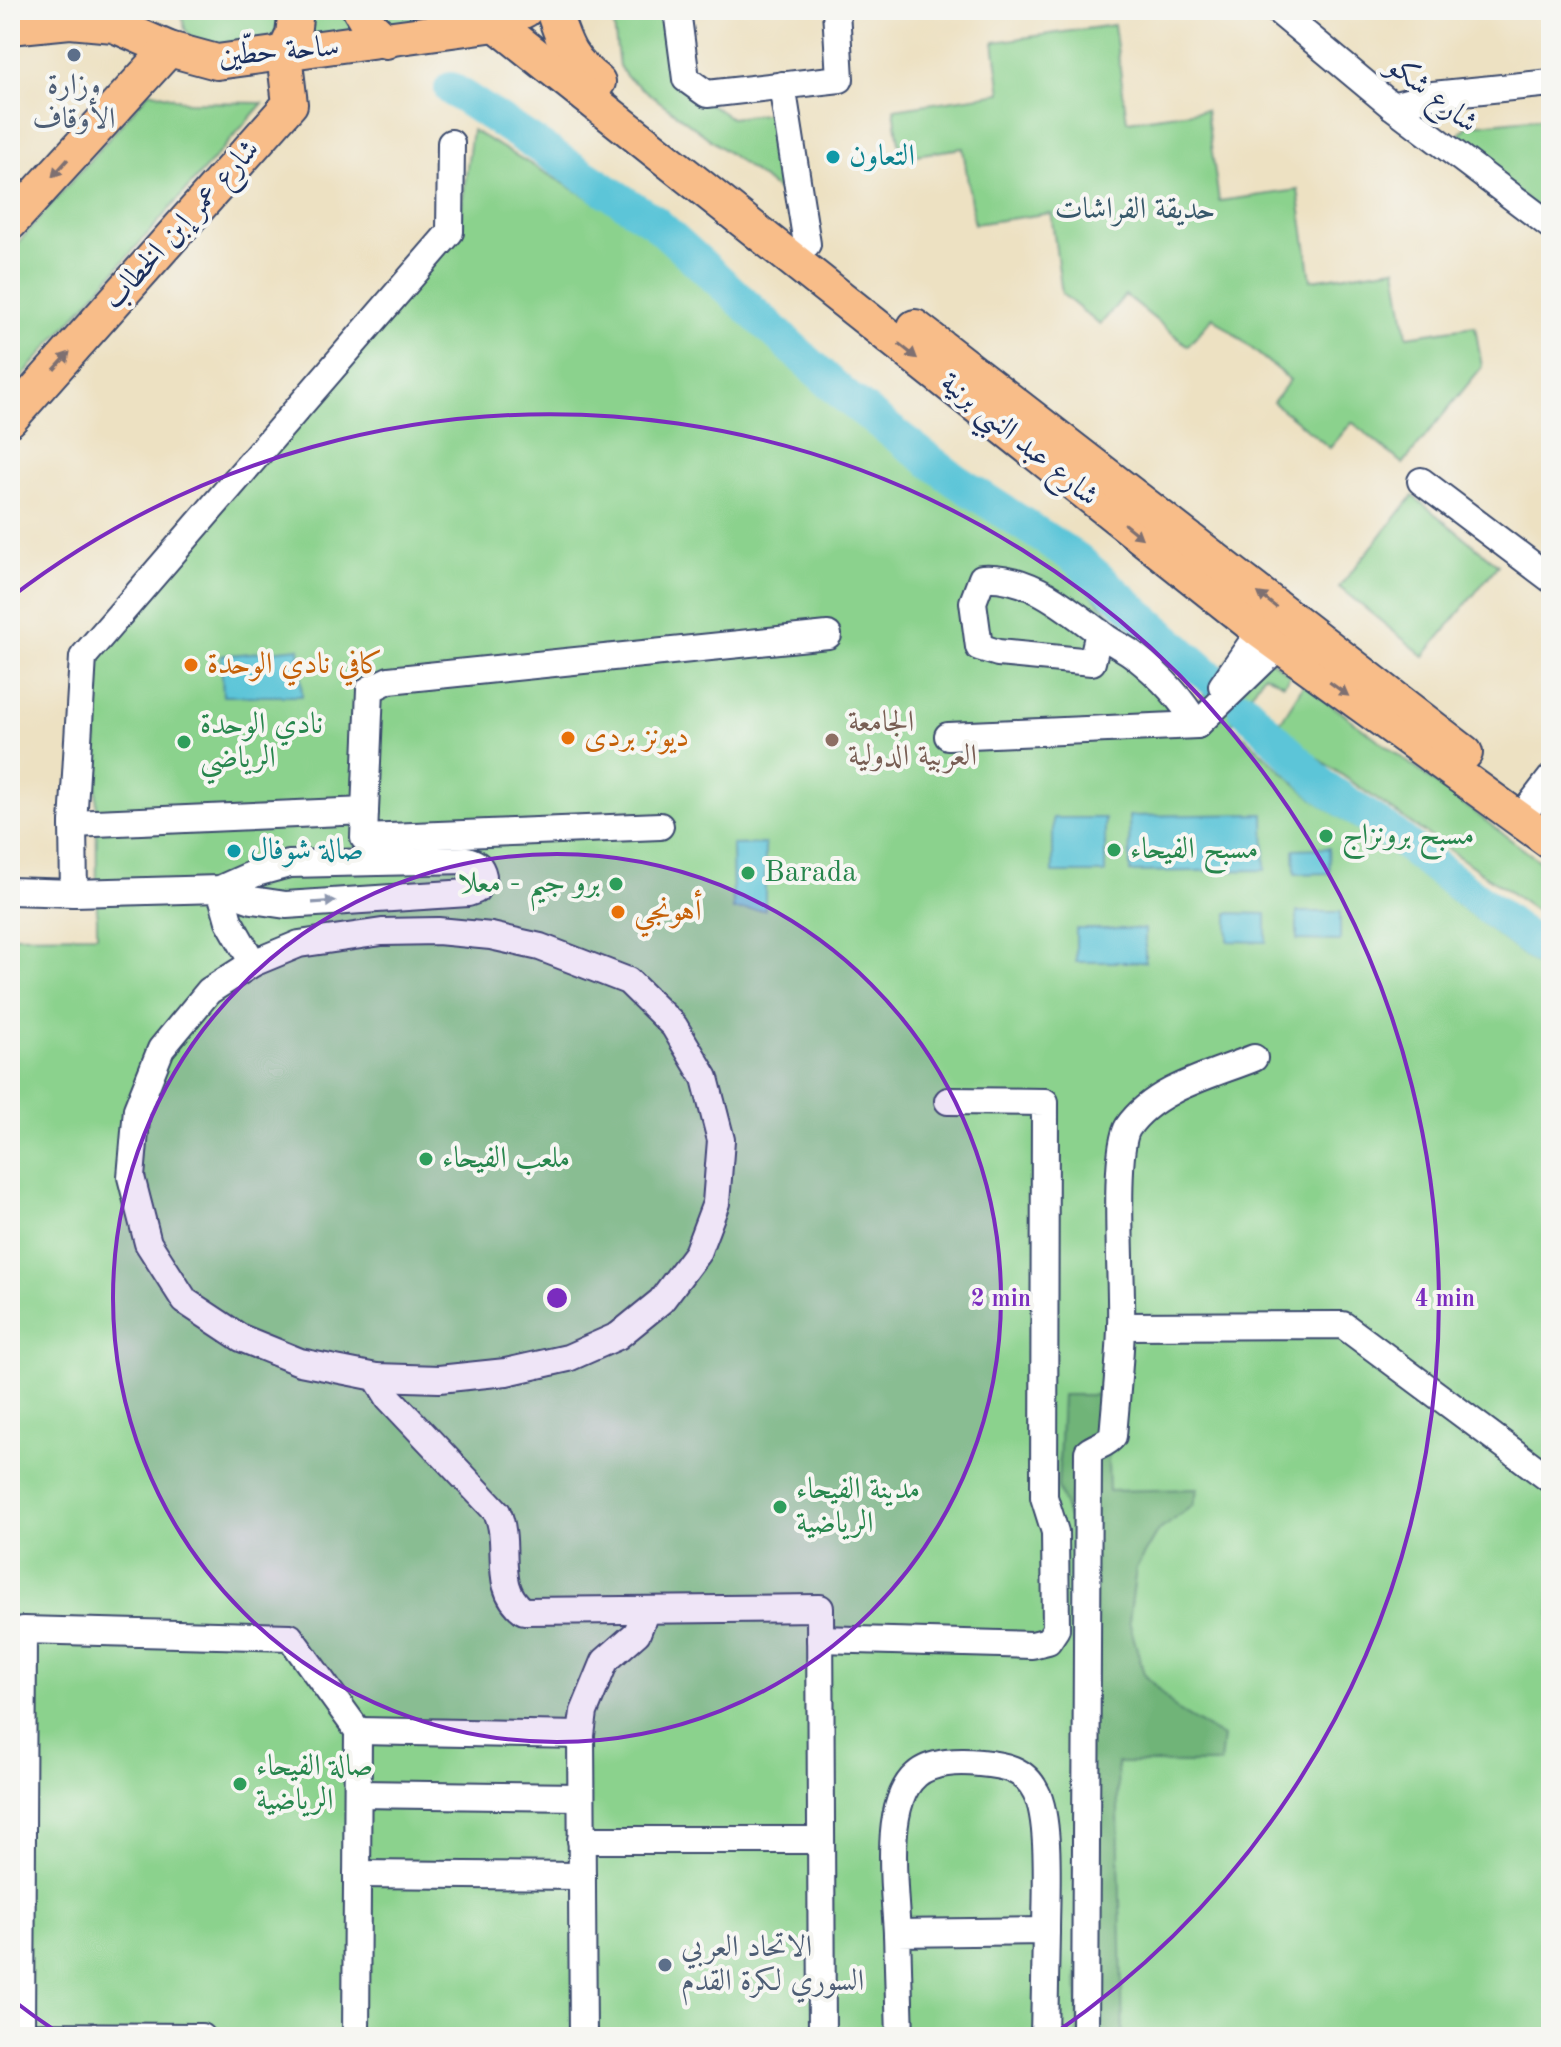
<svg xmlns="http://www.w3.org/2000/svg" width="1561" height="2047" font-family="'Old Standard TT',Amiri,serif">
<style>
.green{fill:#8bd28d;stroke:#538076;stroke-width:2}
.forest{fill:#70b478;stroke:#46726b;stroke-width:2}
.water{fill:#5cc5d8;stroke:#3c7a9b;stroke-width:2}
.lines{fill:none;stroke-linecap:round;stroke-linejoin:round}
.river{stroke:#5cc5d8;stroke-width:34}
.minor-casing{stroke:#3a4a6d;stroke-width:30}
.major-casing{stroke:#3a4a6d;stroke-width:38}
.minor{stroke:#fff;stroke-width:26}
.major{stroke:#f8bd89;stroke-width:34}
.oneway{fill:#7e6f71}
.oneway2{fill:#8d97ae}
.ring{fill:none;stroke:#7b2cbf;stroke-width:4}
.service-dot{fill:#5c6f8a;stroke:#f6f6f2;stroke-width:3}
.culture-dot{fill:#0f9aa8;stroke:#f6f6f2;stroke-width:3}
.food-dot{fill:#e8710a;stroke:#f6f6f2;stroke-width:3}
.education-dot{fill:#8d6e63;stroke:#f6f6f2;stroke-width:3}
.leisure-dot{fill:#2e9e5b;stroke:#f6f6f2;stroke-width:3}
.labels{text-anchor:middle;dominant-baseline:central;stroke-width:8;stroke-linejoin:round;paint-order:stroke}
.street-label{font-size:30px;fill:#1b2f5e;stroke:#f6f6f2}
.service-label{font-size:30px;fill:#4e5e75;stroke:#f6f6f2}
.culture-label{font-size:30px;fill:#0d838f;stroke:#f6f6f2;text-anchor:start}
.park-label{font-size:30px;fill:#37586a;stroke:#f6f6f2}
.food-label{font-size:30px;fill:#c56008;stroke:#f6f6f2;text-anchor:start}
.education-label{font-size:30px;fill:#785e54;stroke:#f6f6f2;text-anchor:start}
.leisure-label{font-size:30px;fill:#27864d;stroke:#f6f6f2;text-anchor:start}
.centre{fill:#7b2cbf;stroke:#f6f6f2;stroke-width:4}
.ring-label{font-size:24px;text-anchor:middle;font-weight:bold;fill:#7b2cbf;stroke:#f6f6f2;stroke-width:8;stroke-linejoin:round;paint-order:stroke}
</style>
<rect width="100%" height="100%" fill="#f6f6f2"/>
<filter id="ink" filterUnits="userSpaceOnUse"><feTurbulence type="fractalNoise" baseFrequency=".0125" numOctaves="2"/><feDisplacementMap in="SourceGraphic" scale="16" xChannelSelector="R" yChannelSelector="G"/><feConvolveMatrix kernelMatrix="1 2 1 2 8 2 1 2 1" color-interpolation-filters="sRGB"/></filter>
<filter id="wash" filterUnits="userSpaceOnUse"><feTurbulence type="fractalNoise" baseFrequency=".006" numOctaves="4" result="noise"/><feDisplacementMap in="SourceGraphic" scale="32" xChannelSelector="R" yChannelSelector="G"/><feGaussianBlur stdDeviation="1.8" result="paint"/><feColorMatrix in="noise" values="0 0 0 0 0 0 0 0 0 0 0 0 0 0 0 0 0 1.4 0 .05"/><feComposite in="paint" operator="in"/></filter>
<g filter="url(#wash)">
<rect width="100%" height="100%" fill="#ede1c2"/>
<!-- green -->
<g class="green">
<path d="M181,10H284L276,32L265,43L236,51L193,39L185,29Z"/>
<path d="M307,10H345L362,38L310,43Z"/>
<path d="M368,10H524L389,28Z"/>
<path d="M612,10H674L681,85L731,118L779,112L795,203L627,77L619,66Z"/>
<path d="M1114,25L1127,121L1206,110L1219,201L1298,190L1311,280L1396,268L1407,336L1475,326L1482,367L1403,464L1352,422L1330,448L1273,402L1290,380L1213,317L1188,346L1125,295L1100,325L1062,294L1051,213L974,224L963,148L901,157L894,109L1001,93L994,42Z"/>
<path d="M150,91L188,102L263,103L10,390V252Z"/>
<path d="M1551,117V220L1460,144V133L1469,125Z"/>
<path d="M472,130L647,232L837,405L948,491L1069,569L1194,709L1243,638L1290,675L1284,684L1264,674L1231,725L1313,799L1385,848L1551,977V2037H10V936L97,935L96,653L458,234Z"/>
<path d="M1413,496L1498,565L1424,656L1339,587Z"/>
<path d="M1304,684L1551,870V921L1276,729Z"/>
</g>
<!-- forest -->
<path class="forest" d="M1062,1395H1106L1109,1491L1198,1489L1193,1505L1157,1532L1136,1568L1129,1621L1144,1674L1177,1710L1223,1737L1220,1763H1117L1123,2037H1078L1074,1535L1058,1487Z"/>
<!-- water -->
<g class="water">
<path d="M299,648L302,696H223L221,656Z"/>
<path d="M1264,814L1265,870L1130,872L1129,816Z"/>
<rect x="1053" y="818" width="52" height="55"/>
<path d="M765,844V910H733L732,845Z"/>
<path d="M1329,848L1330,873L1295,874L1294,849Z"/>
<path d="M1297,912H1340V941L1297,940Z"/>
<path d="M1228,913L1266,914V942L1228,941Z"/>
<rect x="1076" y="929" width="69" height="33"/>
</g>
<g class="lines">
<!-- river -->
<g class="river">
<path d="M451,89L655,222L845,396L955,480L1077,559L1212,679"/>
<path d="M1244,708L1323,786L1394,835L1551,956"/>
</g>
</g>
</g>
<g filter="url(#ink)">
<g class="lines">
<!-- minor casing -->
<g class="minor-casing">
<g id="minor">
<path d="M677,10L686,79L707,94L840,79L836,10"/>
<path d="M1277,10L1392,106L1551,226"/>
<path d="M782,85L807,244"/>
<path d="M1392,106L1433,95L1551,83"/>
<path d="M1421,481L1551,579"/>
<path d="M1099,632L1092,662L998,653L979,647L973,602L982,578C1033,575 1070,612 1108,639C1117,645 1127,649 1135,656C1159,675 1182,699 1197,725"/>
<path d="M1222,686L1260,631"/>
<path d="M948,736L1197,725L1279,646"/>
<path d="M1531,804L1551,778"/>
<path d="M365,811L370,689L389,680L828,635"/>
<path d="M73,824L365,811L364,838L660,826"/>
<path d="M220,889L229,921L253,963"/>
<path d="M10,891L74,893L220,889L252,900L286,905L468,893L476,890L483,876C481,866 477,863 467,860L289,864L256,873L220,889"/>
<path d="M74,893L73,824L83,657L450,232L451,143"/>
<path d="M438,931L491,936L540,947L628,981L674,1026L705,1078L721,1140L716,1203L697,1253L661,1301L618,1336L568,1358L506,1372L439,1379L376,1377L300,1362L241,1338L185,1301L148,1243L131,1177L137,1109L161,1049L209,991L253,963L299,944L382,932Z"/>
<path d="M1121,1326L1343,1325L1551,1480"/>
<path d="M376,1377L389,1398L497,1512C512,1545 491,1587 524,1611L820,1608L822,2037"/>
<path d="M820,1639L1032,1645L1048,1641L1056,1629L1055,1532L1044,1497L1045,1102L948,1101"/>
<path d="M358,1731L581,1735"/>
<path d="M358,1794L581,1797"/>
<path d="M581,1840H821"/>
<path d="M357,1874L582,1876"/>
<path d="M897,1933C895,1892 882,1804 916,1775C931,1761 961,1761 980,1763C1004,1765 1025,1769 1036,1792C1051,1820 1046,1897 1046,1931"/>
<path d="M201,2037L21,2036L23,1630L290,1637L358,1731L356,2037"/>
<path d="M583,2037L581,1735L584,1712L605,1661L637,1633L646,1610"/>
<path d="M900,2037L897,1933L1046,1931L1044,2037"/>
<path d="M1085,2037L1088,1452C1097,1445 1106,1445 1113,1436C1116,1399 1120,1363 1121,1327C1123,1289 1112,1152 1128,1127C1155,1088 1212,1075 1254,1058"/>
</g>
</g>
<!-- major casing -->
<g class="major-casing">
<g id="major">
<path d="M360,10L369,25L386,41"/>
<path d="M553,10C565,45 568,59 598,82"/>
<path d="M496,24L1260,631L1551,842"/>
<path d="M10,27L70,21L114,25L169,49L217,62L496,24L525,10"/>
<path d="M10,223L169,49"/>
<path d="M915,327L1465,753"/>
<path d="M10,419L290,104L284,54L293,35L296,10"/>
</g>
</g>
<!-- minor -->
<use href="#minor" class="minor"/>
<!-- major -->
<use href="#major" class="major"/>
</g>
<!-- one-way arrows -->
<defs><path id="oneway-solid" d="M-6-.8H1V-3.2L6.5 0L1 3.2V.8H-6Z" transform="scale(2)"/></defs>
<g class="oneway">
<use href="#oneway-solid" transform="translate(60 168) rotate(132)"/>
<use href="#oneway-solid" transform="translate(908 351) rotate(39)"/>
<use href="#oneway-solid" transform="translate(62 361) rotate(-48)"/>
<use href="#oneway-solid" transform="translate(1133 531) rotate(39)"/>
<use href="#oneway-solid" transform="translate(1267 600) rotate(-142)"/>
<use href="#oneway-solid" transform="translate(1339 689) rotate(36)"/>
</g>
<use class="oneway2" href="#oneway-solid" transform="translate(324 902) rotate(-4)"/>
</g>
<!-- distance rings -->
<circle cx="557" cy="1298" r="444" fill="#7b2cbf" fill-opacity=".12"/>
<g class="ring">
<circle cx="557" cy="1298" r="444"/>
<path d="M60 2034A888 888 0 0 1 10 1998M10 598A888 888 0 1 1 1054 2034"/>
</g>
<!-- markers -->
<g class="service-dot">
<circle cx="74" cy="55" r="8"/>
<circle cx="665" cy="1965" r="8"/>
</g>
<g class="culture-dot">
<circle cx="833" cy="157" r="8"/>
<circle cx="234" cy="851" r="8"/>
</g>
<g class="food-dot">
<circle cx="191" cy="665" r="8"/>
<circle cx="568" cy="738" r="8"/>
<circle cx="618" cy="912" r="8"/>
</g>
<circle class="education-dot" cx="832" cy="740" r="8"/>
<g class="leisure-dot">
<circle cx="184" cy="742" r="8"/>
<circle cx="1326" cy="836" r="8"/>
<circle cx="1114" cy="850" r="8"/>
<circle cx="748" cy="873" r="8"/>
<circle cx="616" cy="884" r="8"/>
<circle cx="426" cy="1159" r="8"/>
<circle cx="780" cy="1507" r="8"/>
<circle cx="240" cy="1784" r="8"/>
</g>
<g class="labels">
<!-- street labels -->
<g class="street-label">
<text transform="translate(279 52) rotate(-5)">ساحة حطّين</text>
<text transform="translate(1432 95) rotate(38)">شارع شكو</text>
<text transform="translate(182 225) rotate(-48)">شارع عمر إبن الخطاب</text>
<text transform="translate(1019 440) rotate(39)">شارع عبد النبي برنية</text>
</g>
<!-- service labels -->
<g class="service-label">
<text x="74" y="86">وزارة<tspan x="74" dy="34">الأوقاف</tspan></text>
<text x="681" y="1948" text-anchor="start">الاتحاد العربي<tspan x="681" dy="34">السوري لكرة القدم</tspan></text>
</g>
<!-- culture labels -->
<g class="culture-label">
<text x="849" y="157">التعاون</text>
<text x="250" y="851">صالة شوفال</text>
</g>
<!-- park labels -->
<g class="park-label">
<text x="1135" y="210">حديقة الفراشات</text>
</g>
<!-- food labels -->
<g class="food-label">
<text x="207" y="665">كافي نادي الوحدة</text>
<text x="584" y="738">ديونز بردى</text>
<text x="634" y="912">أهونجي</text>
</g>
<!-- education labels -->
<g class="education-label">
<text x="848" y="723">الجامعة<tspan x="848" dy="34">العربية الدولية</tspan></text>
</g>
<!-- leisure labels -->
<g class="leisure-label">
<text x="200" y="725">نادي الوحدة<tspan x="200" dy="34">الرياضي</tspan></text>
<text x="1342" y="836">مسبح برونزاج</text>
<text x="1130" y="850">مسبح الفيحاء</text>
<text x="764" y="873">Barada</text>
<text x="600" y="884" text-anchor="end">برو جيم - معلا</text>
<text x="442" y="1159">ملعب الفيحاء</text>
<text x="796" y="1490">مدينة الفيحاء<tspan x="796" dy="34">الرياضية</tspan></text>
<text x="256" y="1767">صالة الفيحاء<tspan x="256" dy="34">الرياضية</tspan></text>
</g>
</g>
<circle cx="557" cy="1298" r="12" class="centre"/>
<g class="ring-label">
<text x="1001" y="1306">2 min</text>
<text x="1445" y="1306">4 min</text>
</g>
<!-- margin -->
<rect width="1561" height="2047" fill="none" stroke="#f6f6f2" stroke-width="40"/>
</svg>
